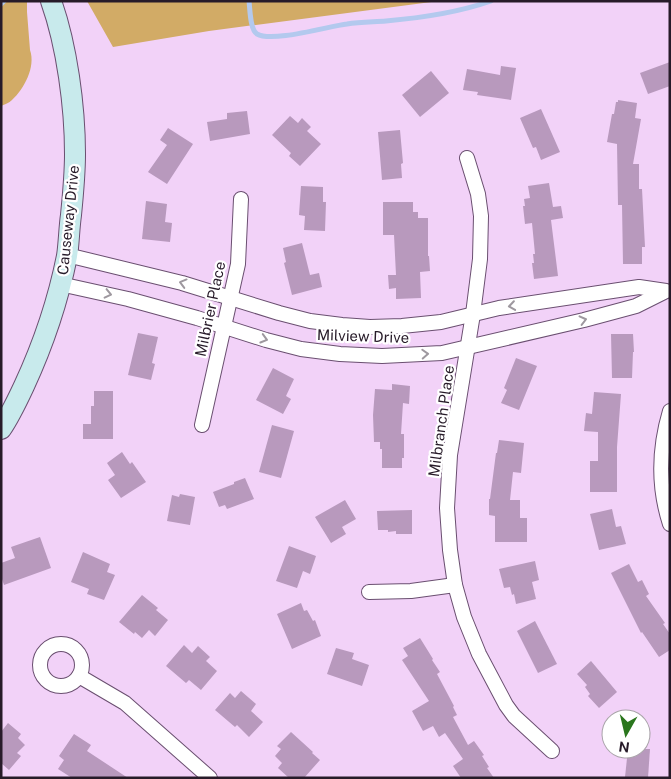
<svg xmlns="http://www.w3.org/2000/svg" width="671" height="779" font-family="'Public Sans',sans-serif">
<style>
.green{fill:#d2ab66}
.lines{fill:none;stroke-linecap:round;stroke-linejoin:round}
.stream{stroke:#b3c9ee;stroke-width:5}
.building{fill:#b899bd}
.street-casing{stroke:#6a4f70;stroke-width:16}
.secondary-casing{stroke:#6a4f70;stroke-width:22}
.street{stroke:#fff;stroke-width:14}
.secondary{stroke:#c8eaec;stroke-width:20}
.oneway{stroke:#9e989f}
.labels{text-anchor:middle;dominant-baseline:central;stroke-width:4.5;stroke-linejoin:round;paint-order:stroke}
.street-label{font-size:15px;fill:#271b29;stroke:#fff}
</style>
<rect width="100%" height="100%" fill="#f2d2f8"/>
<!-- green -->
<g class="green">
<path d="M1,1H27V12L30,50C36,67 24,89 12,100C9,103 5,104 1,106Z"/>
<path d="M87,1H439L209,31L113,47Z"/>
</g>
<g class="lines">
<!-- stream -->
<g class="stream">
<path d="M249,1C250,9 250,30 257,34C272,43 329,26 347,24C360,22 373,22 386,21C421,18 457,13 491,1"/>
<path d="M1,4L4,1"/>
</g>
</g>
<!-- building -->
<g class="building">
<path d="M670,62V86L648,94L640,73Z"/>
<path d="M501,66L516,68L511,100L477,95L478,92L463,90L467,69L500,75Z"/>
<path d="M431,71L449,93L420,117L402,95Z"/>
<path d="M618,100L637,103L635,118L641,119L633,164H639V189H642L645,247H642V264H623L622,205H618L617,144L607,142L612,114H614L616,102H618Z"/>
<path d="M541,109L560,152L541,160L536,147L533,148L520,118Z"/>
<path d="M247,111L250,134L210,141L207,122L227,119V113Z"/>
<path d="M290,116L298,123L302,118L311,127L307,131L321,144L300,166L289,156L291,153L272,135Z"/>
<path d="M168,128L193,144L167,184L148,172L167,145L160,140Z"/>
<path d="M400,130L403,163L401,164L402,178L382,180L378,132Z"/>
<path d="M549,183L553,207L561,206L563,218L551,220L558,276L534,279L532,263H534L533,254H535L532,223L525,224L523,206H525L524,199L530,198L528,186Z"/>
<path d="M301,186L323,187V202H326L325,231L304,230L305,216L299,215Z"/>
<path d="M146,201L167,204L165,222L172,223L170,242L142,239Z"/>
<path d="M383,202H413V212H418V218H428V256H429L430,271L420,272L421,298L396,299V288L389,289L388,275H396L394,235H383Z"/>
<path d="M302,243L310,275L319,273L322,287L292,295L284,263L286,262L283,248Z"/>
<path d="M138,333L158,337L152,363L155,364L151,380L128,375Z"/>
<path d="M611,334H633L634,352H633L632,378H612Z"/>
<path d="M516,358L537,366L519,410L501,403L507,390L504,388Z"/>
<path d="M273,368L294,379L286,396L291,399L283,414L256,400Z"/>
<path d="M392,384L410,386L409,404L403,403L401,434H404V458H402V468H382V449H380V442H374L373,415L375,389L392,390Z"/>
<path d="M94,391H113V439H83V424H91V406H94Z"/>
<path d="M594,392L621,394L617,447V492H590V461H598V432L584,431L586,413L592,414Z"/>
<path d="M272,425L294,431L281,478L259,472Z"/>
<path d="M499,440L524,443L521,473L513,472L510,500H520V518H527V542H495V516L489,515V499H490L496,453H497Z"/>
<path d="M122,452L130,464L132,462L146,482L121,498L108,480L115,475L107,463Z"/>
<path d="M245,478L254,499L227,509L225,505L219,507L213,492L234,484V482Z"/>
<path d="M180,494L195,497L190,525L167,521L172,495L179,497Z"/>
<path d="M345,500L356,519L342,527L346,534L331,543L315,517Z"/>
<path d="M612,509L616,527L621,526L626,544L599,550L590,514Z"/>
<path d="M412,510V534H396V531L388,532V530H378L377,511Z"/>
<path d="M40,537L51,568L4,585L1,576V563L15,558L11,547Z"/>
<path d="M289,546L316,556L310,574L303,571L297,588L276,581Z"/>
<path d="M83,552L110,564L107,572L115,575L104,600L87,594L89,589L71,582Z"/>
<path d="M535,561L539,580L532,582L536,599L516,604L514,594L512,595L510,587L504,588L499,569Z"/>
<path d="M629,564L638,582L642,580L649,594L646,596L665,623L663,624L670,634V650L659,657L642,632L641,633L611,573Z"/>
<path d="M142,595L158,608L156,610L168,620L155,636L149,630L142,638L135,632L134,634L119,622Z"/>
<path d="M301,603L304,611L307,610L313,621L315,620L321,636L292,649L277,614Z"/>
<path d="M535,621L557,664L538,673L517,631Z"/>
<path d="M420,638L433,659L432,660L440,672L437,674L454,706L453,707L457,715L453,717L468,745L474,741L484,755L482,756L489,767L487,768L494,778H461L453,766L463,759L445,733L439,737L433,726L423,731L412,711L429,701L402,660L408,656L403,648Z"/>
<path d="M184,645L192,653L198,646L210,657L206,661L217,671L201,690L189,680L186,683L166,666Z"/>
<path d="M336,648L354,653L352,659L369,665L362,686L327,674Z"/>
<path d="M591,661L617,692L599,708L588,696L590,694L585,687L587,685L577,674Z"/>
<path d="M241,691L256,704L251,711L263,722L249,737L237,725L235,727L215,710L230,693L235,698Z"/>
<path d="M8,723L21,734L18,738L25,745L17,753L21,756L9,770L1,763V732Z"/>
<path d="M291,732L313,752L312,753L320,760L304,778H289L278,768L282,763L275,756L281,749L277,746Z"/>
<path d="M74,734L91,745L87,751L128,778H72L58,769L64,760L59,756Z"/>
<path d="M628,749H650L648,778L625,777Z"/>
</g>
<g class="lines">
<!-- street casing -->
<g class="street-casing">
<g id="street">
<path d="M467,158L478,194L481,216L480,259L473,314L450,455L447,508L450,550L455,585L464,617L479,654L506,705L514,716L552,751"/>
<path d="M67,255L182,283L279,313L310,321L342,325L370,327L402,326L441,322L499,308L639,287L666,291"/>
<path d="M60,284L128,299L197,318L266,340L301,349L340,354L382,356L442,353L584,320L636,306L664,292"/>
<path d="M670,411C659,448 658,487 670,524"/>
<path d="M202,425L238,264L241,199"/>
<path d="M369,592L411,591L455,585"/>
<circle cx="61" cy="665" r="21"/>
<path d="M79,676L125,703L210,778"/>
</g>
</g>
<!-- secondary casing -->
<g class="secondary-casing">
<path id="secondary" d="M1,429C10,416 17,401 24,386C43,345 58,301 67,256C69,243 69,229 71,215C73,195 75,175 75,154C75,107 67,46 51,1"/>
</g>
<!-- street -->
<use href="#street" class="street"/>
<!-- secondary -->
<use href="#secondary" class="secondary"/>
</g>
<!-- one-way arrows -->
<defs><path id="oneway-chevron" d="M-2-3.5L2.5 0L-2 3.5" fill="none" stroke-width="1.6" stroke-linecap="round" stroke-linejoin="round" transform="scale(1.25)"/></defs>
<g class="oneway">
<use href="#oneway-chevron" transform="translate(183 283) rotate(-165)"/>
<use href="#oneway-chevron" transform="translate(108 294) rotate(13)"/>
<use href="#oneway-chevron" transform="translate(512 306) rotate(172)"/>
<use href="#oneway-chevron" transform="translate(583 320) rotate(-14)"/>
<use href="#oneway-chevron" transform="translate(264 339) rotate(16)"/>
<use href="#oneway-chevron" transform="translate(425 354) rotate(-3)"/>
</g>
<g class="labels">
<!-- street labels -->
<g class="street-label">
<text transform="translate(68 220) rotate(-84)">Causeway Drive</text>
<text transform="translate(210 309) rotate(-78)">Milbrier Place</text>
<text transform="translate(363 336) rotate(2)">Milview Drive</text>
<text transform="translate(441 421) rotate(-82)">Milbranch Place</text>
</g>
</g>
<!-- border -->
<rect width="671" height="779" fill="none" stroke="#271b29" stroke-width="5"/>
<!-- north arrow -->
<g transform="translate(626 734) rotate(188)"><circle r="24" fill="#ffffff" stroke="#a9a4a9"/>
<path d="M0-4L9 19L0 12L-9 19Z" fill="#2a761d"/>
<text y="-8" font-size="14" font-weight="bold" text-anchor="middle" fill="#271b29">N</text>
</g>
</svg>
